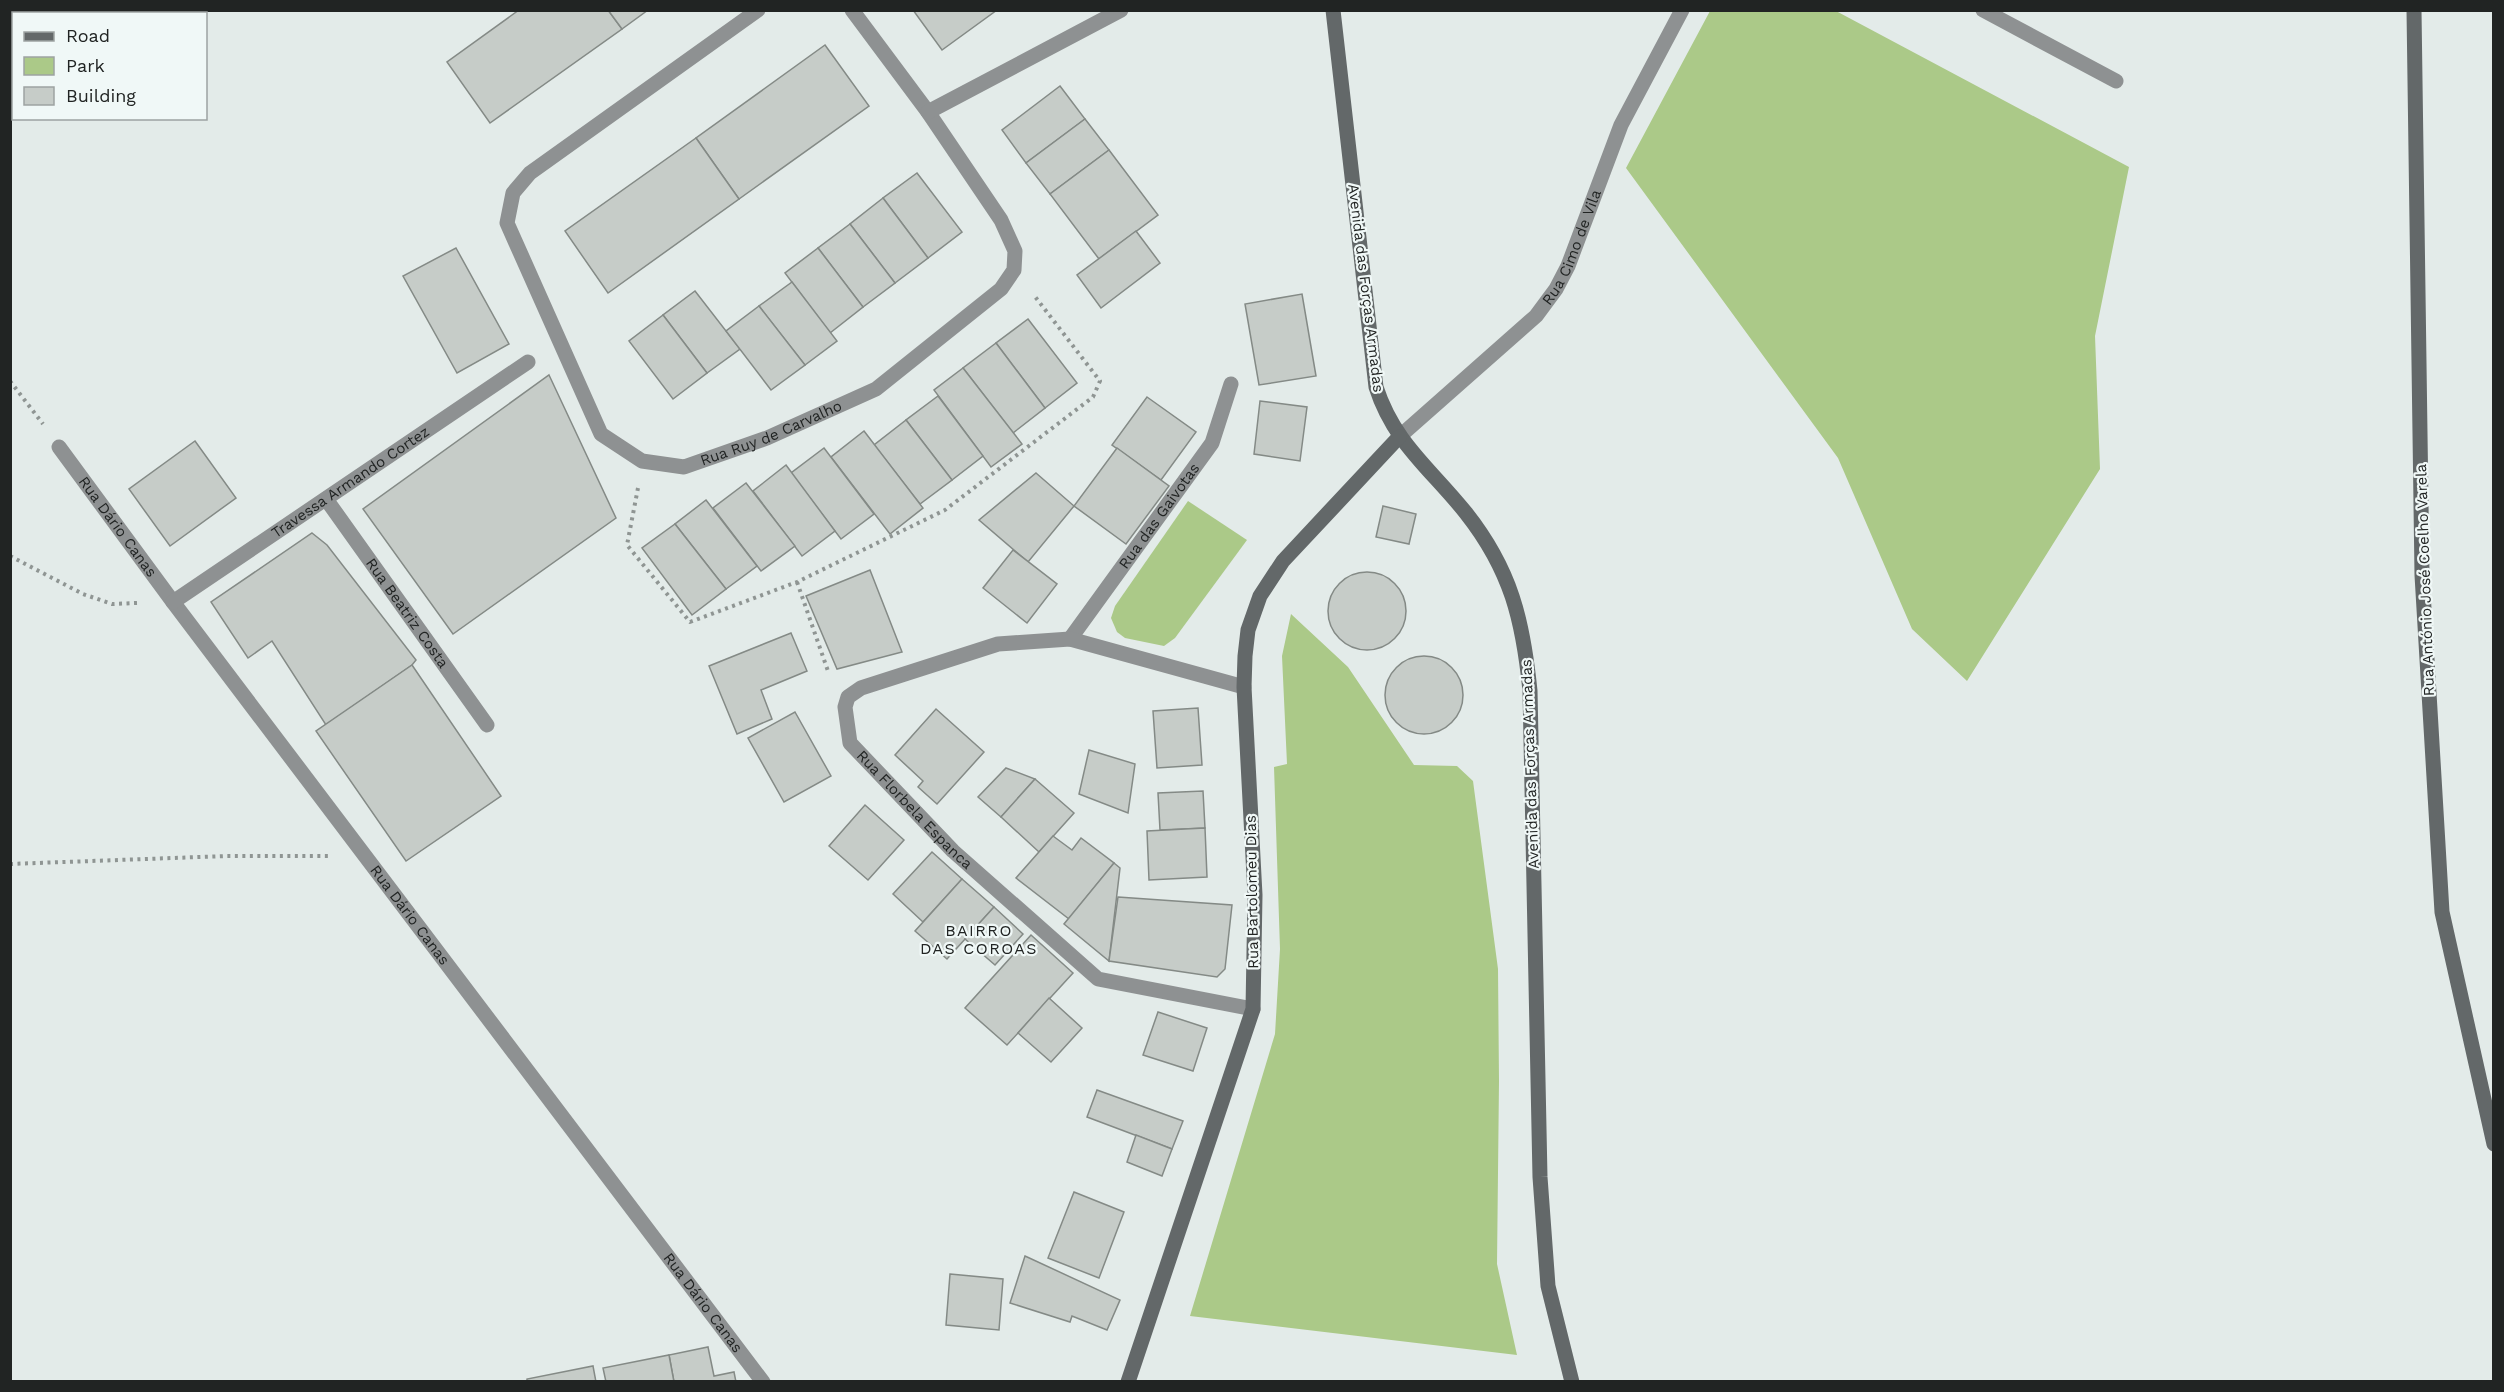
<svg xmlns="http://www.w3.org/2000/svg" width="2504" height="1392" font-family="'Work Sans',sans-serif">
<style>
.green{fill:#abc988}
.building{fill:#c6ccc8;stroke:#848a86;stroke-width:1.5}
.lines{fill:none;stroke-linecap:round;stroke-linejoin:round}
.path{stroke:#8f9593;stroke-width:4;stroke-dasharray:3 4.5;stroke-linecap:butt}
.lane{stroke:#8e9192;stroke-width:15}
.street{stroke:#8e9192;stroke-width:15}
.secondary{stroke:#636869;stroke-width:15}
.labels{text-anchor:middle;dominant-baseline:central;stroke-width:4.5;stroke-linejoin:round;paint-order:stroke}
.street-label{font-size:15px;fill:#212423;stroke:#f0f8f7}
.neighbourhood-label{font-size:16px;letter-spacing:1.5px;fill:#212423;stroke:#f0f8f7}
</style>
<rect width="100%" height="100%" fill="#e3ebe9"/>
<!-- green -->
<g class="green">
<path d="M1710,11H1836L2129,167L2095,336L2100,469L1967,681L1912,629L1838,458L1626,168Z"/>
<path d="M1188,501L1247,540L1175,638L1164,646L1125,638L1117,632L1111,618L1115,606Z"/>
<path d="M1291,614L1348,667L1414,765L1457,766L1473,781L1498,969L1499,1081L1497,1264L1517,1355L1190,1316L1275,1034L1280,949L1274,767L1287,764L1282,656Z"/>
</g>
<!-- building -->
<g class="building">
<path d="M519,10H608L622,29L490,123L447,62Z"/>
<path d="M608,10H648L622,29Z"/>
<path d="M913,10H997L942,50Z"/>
<path d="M825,45L869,106L739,199L696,138Z"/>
<path d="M1060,86L1085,119L1026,163L1002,130Z"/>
<path d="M1085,119L1109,150L1050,194L1026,163Z"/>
<path d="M696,138L739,199L608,293L565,231Z"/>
<path d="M1109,150L1158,215L1099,259L1050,194Z"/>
<path d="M917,173L962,232L928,258L883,198Z"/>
<path d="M883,198L928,258L895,283L850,224Z"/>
<path d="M850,224L895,283L863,307L818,248Z"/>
<path d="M1136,231L1160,263L1101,308L1077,275Z"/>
<path d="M456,248L509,344L457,373L403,276Z"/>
<path d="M818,248L863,307L830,333L785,273Z"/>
<path d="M792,282L837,341L805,365L759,306Z"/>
<path d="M695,291L740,349L707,373L663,315Z"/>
<path d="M1302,294L1316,376L1259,385L1245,304Z"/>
<path d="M759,306L805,365L771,390L726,331Z"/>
<path d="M663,315L707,373L673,399L629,341Z"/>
<path d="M1028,319L1077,383L1045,408L996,343Z"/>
<path d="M996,343L1045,408L1013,433L963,368Z"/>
<path d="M963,368L1022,444L991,467L934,390Z"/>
<path d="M549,375L616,518L453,634L363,509Z"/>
<path d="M938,396L983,456L952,480L906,420Z"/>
<path d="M1147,397L1196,432L1161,480L1112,445Z"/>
<path d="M1260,401L1307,407L1300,461L1254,454Z"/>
<path d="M906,420L952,480L920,504L874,445Z"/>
<path d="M864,431L923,508L890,534L831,457Z"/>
<path d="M195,441L236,498L170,546L129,489Z"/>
<path d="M824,448L874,514L841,539L791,473Z"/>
<path d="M1117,448L1169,486L1126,544L1074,506Z"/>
<path d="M786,465L835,531L802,556L753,491Z"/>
<path d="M1036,473L1074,506L1028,562L979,520Z"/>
<path d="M746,483L795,546L761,571L713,508Z"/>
<path d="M706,500L757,566L726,589L675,524Z"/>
<path d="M1383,506L1416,514L1409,544L1376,537Z"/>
<path d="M675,524L726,589L692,615L642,548Z"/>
<path d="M312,533L327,545L416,660L412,665L326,725L272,641L248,658L211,602Z"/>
<path d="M1013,550L1057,584L1027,623L983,588Z"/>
<path d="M870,570L902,652L837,669L806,596Z"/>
<circle cx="1367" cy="611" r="39"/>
<path d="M791,633L807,671L761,690L772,719L737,734L709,666Z"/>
<circle cx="1424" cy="695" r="39"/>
<path d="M412,665L501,796L406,861L316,731Z"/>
<path d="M1198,708L1202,765L1157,768L1153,711Z"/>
<path d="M936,709L984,752L937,804L918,787L923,781L895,755Z"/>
<path d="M795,712L831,776L784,802L748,738Z"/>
<path d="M1089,750L1135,764L1128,813L1079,794Z"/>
<path d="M1006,768L1035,779L1001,817L978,797Z"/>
<path d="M1035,779L1074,813L1039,852L1001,817Z"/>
<path d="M1203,791L1205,828L1160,830L1158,793Z"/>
<path d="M865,805L904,840L868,880L829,846Z"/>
<path d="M1205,828L1207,877L1149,880L1147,831Z"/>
<path d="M1053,836L1072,850L1081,838L1114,863L1069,919L1016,878Z"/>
<path d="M932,852L962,879L923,922L893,894Z"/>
<path d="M1114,863L1120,868L1109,961L1064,924Z"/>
<path d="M962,879L994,907L947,959L915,931Z"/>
<path d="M1118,897L1232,905L1225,969L1217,977L1109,961Z"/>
<path d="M994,907L1023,934L995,965L965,939Z"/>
<path d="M1031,935L1073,973L1007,1045L965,1008Z"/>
<path d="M1049,998L1082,1028L1051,1062L1018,1033Z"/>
<path d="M1158,1012L1207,1028L1193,1071L1143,1055Z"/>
<path d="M1097,1090L1183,1121L1172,1149L1087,1117Z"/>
<path d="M1136,1135L1172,1149L1162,1176L1127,1162Z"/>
<path d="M1074,1192L1124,1212L1099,1278L1048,1258Z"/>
<path d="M1025,1256L1120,1300L1107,1330L1072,1316L1070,1322L1010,1303Z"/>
<path d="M950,1274L1003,1279L999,1330L946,1325Z"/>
<path d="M708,1347L714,1376L734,1372L736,1382H674L669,1355Z"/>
<path d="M669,1355L674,1382H606L603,1368Z"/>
<path d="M593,1366L596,1382H527V1379Z"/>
</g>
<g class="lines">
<!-- path -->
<g class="path">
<path d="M10,381L43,424"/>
<path d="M638,488L627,545L690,622L797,582L945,510L1093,397L1100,381L1033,294"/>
<path d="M10,556L83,594L112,604L137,603"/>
<path d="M797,582L829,674"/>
<path d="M10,864L227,856H328"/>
</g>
<!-- lane -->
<path class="lane" d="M1983,10L2116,81"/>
<!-- street -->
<g class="street">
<path id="s1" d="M758,10L530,173L513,193L507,223L601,434L642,461L684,467L767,438L876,389L1001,289L1014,270L1015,251L1001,220L928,112L852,10"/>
<path d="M928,112L1121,10"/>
<path id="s2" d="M1399,437L1536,316L1556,289L1568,266L1621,125L1682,10"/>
<path id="s3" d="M59,447L173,602L763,1382"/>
<path id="s4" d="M326,499L487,725"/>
<path id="s5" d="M173,602L528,362"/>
<path id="s6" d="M1070,639L1212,443L1231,384"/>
<path id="s7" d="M1244,687L1070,639L998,644L861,688L848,697L845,707L850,743L953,851L1098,979L1253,1009"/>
</g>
<!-- secondary -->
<g class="secondary">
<path d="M1333,10L1376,387C1394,443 1431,469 1466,513C1511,570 1523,620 1530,691L1540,1177L1548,1286L1572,1382"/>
<path d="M2414,10L2422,575L2442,912L2494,1144"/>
<path d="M1128,1382L1253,1009L1255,895L1244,687L1245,656L1248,630L1260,596L1283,561L1399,437"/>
</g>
</g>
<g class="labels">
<!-- street labels -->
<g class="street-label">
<text stroke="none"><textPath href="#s2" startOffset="261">Rua Cimo de Vila</textPath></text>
<text transform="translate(1366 288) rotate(83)">Avenida das Forças Armadas</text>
<text stroke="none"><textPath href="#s1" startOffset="753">Rua Ruy de Carvalho</textPath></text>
<text stroke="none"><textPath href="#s5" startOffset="214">Travessa Armando Cortez</textPath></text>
<text stroke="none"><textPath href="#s6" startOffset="152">Rua das Gaivotas</textPath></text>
<text stroke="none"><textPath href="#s3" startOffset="99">Rua Dário Canas</textPath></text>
<text transform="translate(2425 580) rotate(-92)">Rua António José Coelho Varela</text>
<text stroke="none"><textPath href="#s4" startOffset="140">Rua Beatriz Costa</textPath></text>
<text transform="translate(1530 764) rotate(-92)">Avenida das Forças Armadas</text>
<text stroke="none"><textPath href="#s7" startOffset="552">Rua Florbela Espanca</textPath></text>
<text transform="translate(1252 892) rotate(-91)">Rua Bartolomeu Dias</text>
<text stroke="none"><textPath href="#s3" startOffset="585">Rua Dário Canas</textPath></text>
<text stroke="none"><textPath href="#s3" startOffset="1071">Rua Dário Canas</textPath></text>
</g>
<!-- neighbourhood labels -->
<g class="neighbourhood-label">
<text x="979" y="930">BAIRRO<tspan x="979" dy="18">DAS COROAS</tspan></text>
</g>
</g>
<!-- border -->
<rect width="2504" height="1392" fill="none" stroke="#212423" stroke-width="24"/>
<!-- legend -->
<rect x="12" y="12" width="195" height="108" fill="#f0f8f7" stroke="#9da3a2" stroke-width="1.5"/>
<rect x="24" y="32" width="30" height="9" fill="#636869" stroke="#9da3a2" stroke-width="1.5"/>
<text x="66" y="42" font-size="18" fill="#212423">Road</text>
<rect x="24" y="57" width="30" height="18" fill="#abc988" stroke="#9da3a2" stroke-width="1.5"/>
<text x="66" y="72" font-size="18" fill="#212423">Park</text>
<rect x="24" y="87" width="30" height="18" fill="#c6ccc8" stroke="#9da3a2" stroke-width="1.5"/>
<text x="66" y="102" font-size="18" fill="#212423">Building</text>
</svg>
